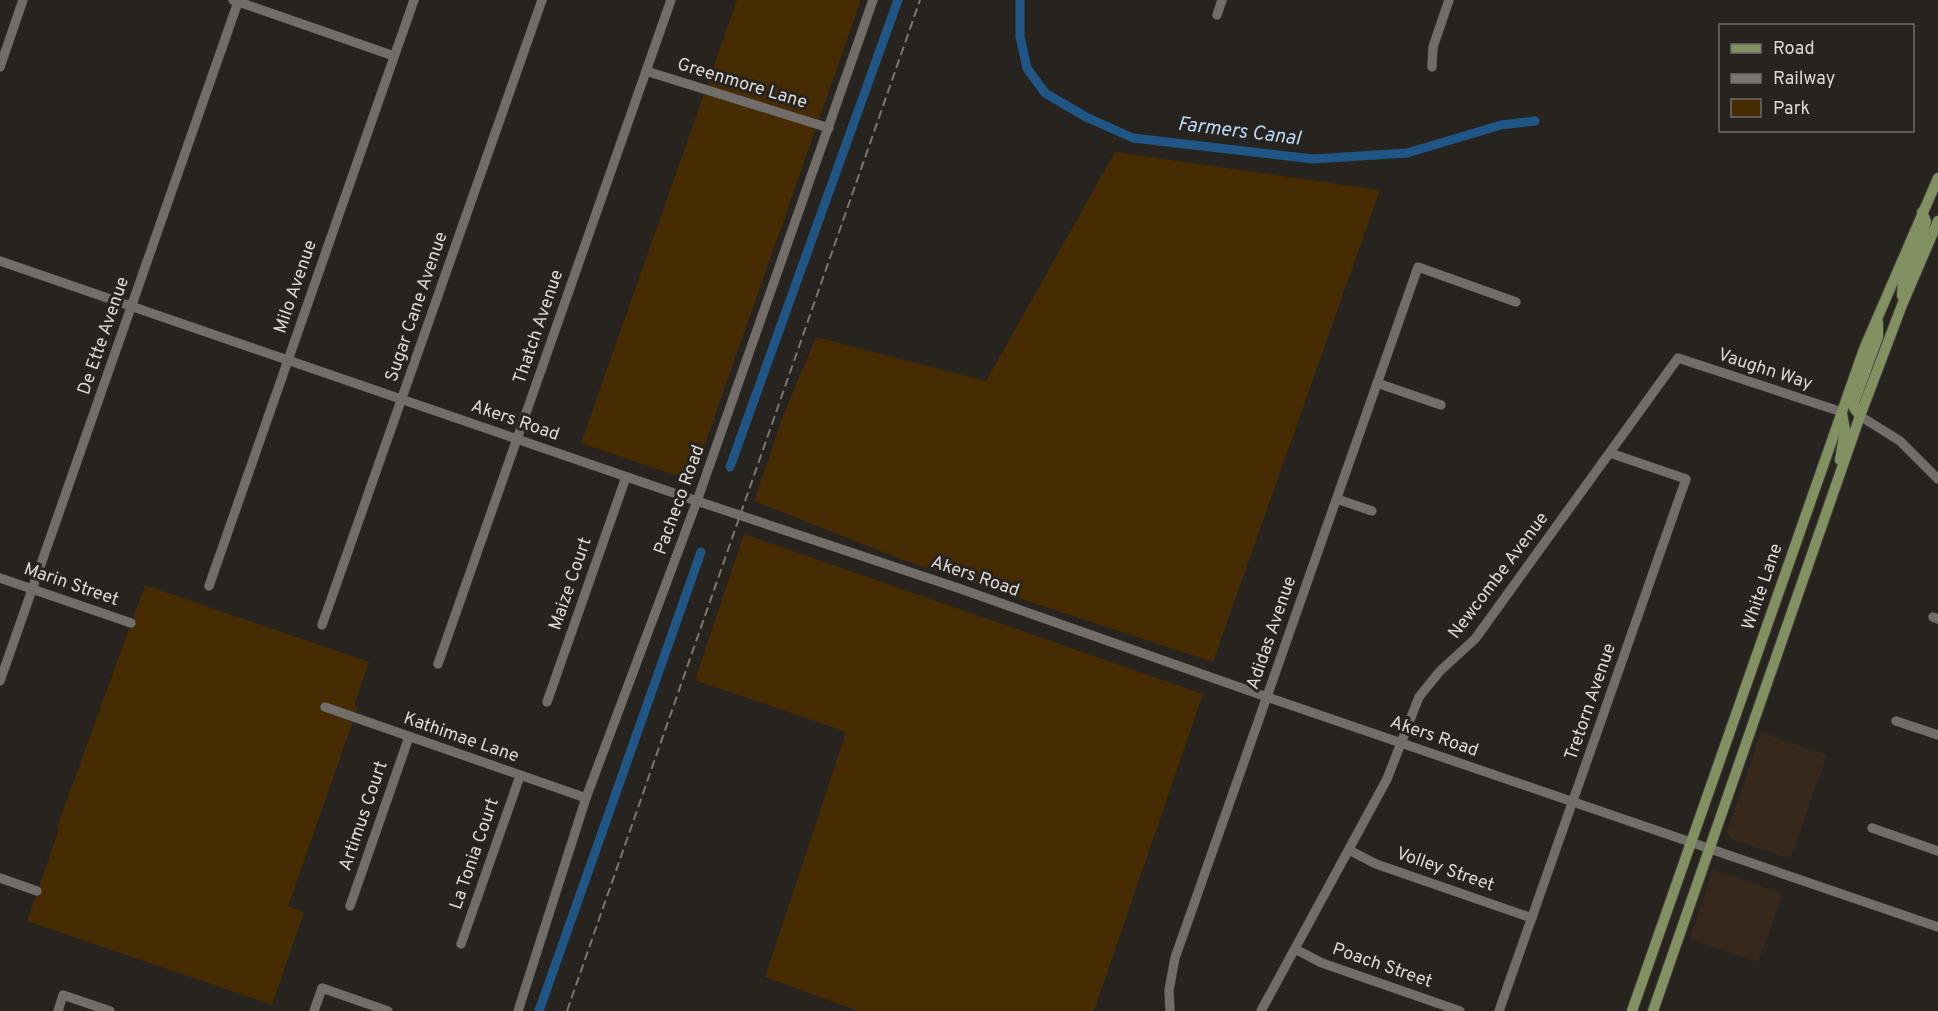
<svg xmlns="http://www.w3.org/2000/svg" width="1938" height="1011" font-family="Overpass,sans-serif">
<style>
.commercial{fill:#36291b}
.green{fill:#462b03}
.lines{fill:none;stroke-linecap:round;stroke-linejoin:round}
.canal{stroke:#205686;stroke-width:9}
.minor-casing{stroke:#413e3a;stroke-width:10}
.major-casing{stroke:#413e3a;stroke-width:12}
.minor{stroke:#726d68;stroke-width:9}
.major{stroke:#829062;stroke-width:10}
.rail{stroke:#7a7773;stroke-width:2;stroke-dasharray:9 4.5;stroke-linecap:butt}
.labels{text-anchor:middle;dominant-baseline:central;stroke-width:6;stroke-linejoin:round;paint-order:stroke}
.street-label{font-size:18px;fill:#dcd9d6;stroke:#27241f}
.water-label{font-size:20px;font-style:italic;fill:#bbd7f5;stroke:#27241f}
</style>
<rect width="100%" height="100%" fill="#27241f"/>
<!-- commercial -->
<g class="commercial">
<path d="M1761,732L1827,755L1790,859L1731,839L1727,832Z"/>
<path d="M1713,870L1783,894L1758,962L1690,939Z"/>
</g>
<!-- green -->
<g class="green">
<path d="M737,0H861L692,481L581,443Z"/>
<path d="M1115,152L1380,190L1213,662L906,561L754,501L783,416L816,337L986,381Z"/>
<path d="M744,534L1203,694L1094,1011H858L765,977L846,732L695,680Z"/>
<path d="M145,585L369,662L354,706L358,707L288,906L304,912L272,1005L27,921L59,829L57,827Z"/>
</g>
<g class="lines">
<!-- canal -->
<g class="canal">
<path d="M1020,0V37L1027,68L1045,93L1086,117L1133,138L1313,159L1407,153L1501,125L1535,121"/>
<path d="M730,467L898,0"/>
<path d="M539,1011L701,552"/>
</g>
<!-- minor casing -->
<g class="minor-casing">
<g id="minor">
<path d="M233,0L394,56"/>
<path d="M1217,15L1222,0"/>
<path d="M0,67L23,0"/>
<path d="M1432,67L1433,47L1449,0"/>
<path d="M646,71L829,128"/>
<path d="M0,261L697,501L958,588L1267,697L1938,927"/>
<path d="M1377,383L1441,405"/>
<path d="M1860,416L1900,441L1938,479"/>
<path d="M1337,499L1372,511"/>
<path d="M0,578L131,623"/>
<path d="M209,586L414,0"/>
<path d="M1933,617L1938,619"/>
<path d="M322,625L542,0"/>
<path d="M438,664L671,0"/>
<path d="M0,681L238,2"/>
<path d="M547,702L626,477"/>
<path d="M325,707L586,798"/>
<path d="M1896,721L1938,735"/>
<path d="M1872,828L1938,851"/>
<path d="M1349,850L1376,864L1532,918"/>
<path d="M0,878L37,891"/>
<path d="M350,906L409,737"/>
<path d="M461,944L520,776"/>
<path d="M1295,949L1322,963L1460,1011"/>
<path d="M58,1011L63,995L110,1011"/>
<path d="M314,1011L322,988L388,1011"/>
<path d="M518,1011L586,798L697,501L873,0"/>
<path d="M1170,1011L1169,990L1175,958L1418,267L1516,302"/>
<path d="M1261,1011L1387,779L1419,697L1440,671L1475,639L1678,358L1842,412"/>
<path d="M1499,1011L1686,479L1610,453"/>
</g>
</g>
<!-- major casing -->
<g class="major-casing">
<g id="major">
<path d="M1902,296L1903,280L1924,229L1926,221L1922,212"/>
<path d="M1860,416L1854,408V403L1878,337V322"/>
<path d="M1840,460L1845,430L1842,413"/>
<path d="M1632,1011L1864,349L1938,178"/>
<path d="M1653,1011L1860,416L1902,305L1938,221"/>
</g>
</g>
<!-- minor -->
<use href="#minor" class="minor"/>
<!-- major -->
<use href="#major" class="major"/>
<!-- rail -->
<path class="rail" d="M567,1011L920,0"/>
</g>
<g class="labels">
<!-- street labels -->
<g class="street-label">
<text transform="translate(742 84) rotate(17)">Greenmore Lane</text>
<text transform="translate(296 287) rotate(-71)">Milo Avenue</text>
<text transform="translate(417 307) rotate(-71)">Sugar Cane Avenue</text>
<text transform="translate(539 327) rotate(-71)">Thatch Avenue</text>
<text transform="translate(104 336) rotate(-71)">De Ette Avenue</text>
<text transform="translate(1765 370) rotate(18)">Vaughn Way</text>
<text transform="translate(515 421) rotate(19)">Akers Road</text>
<text transform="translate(680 500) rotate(-70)">Pacheco Road</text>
<text transform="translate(1499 576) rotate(-53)">Newcombe Avenue</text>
<text transform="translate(975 577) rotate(19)">Akers Road</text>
<text transform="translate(571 584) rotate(-71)">Maize Court</text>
<text transform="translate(71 585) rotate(19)">Marin Street</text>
<text transform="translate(1763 587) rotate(-71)">White Lane</text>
<text transform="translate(1272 633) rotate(-71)">Adidas Avenue</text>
<text transform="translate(1591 702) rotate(-71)">Tretorn Avenue</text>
<text transform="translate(1434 737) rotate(19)">Akers Road</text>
<text transform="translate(461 738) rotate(19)">Kathimae Lane</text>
<text transform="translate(364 816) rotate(-71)">Artimus Court</text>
<text transform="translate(475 854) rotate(-71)">La Tonia Court</text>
<text transform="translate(1445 870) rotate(19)">Volley Street</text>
<text transform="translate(1382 966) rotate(19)">Poach Street</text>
</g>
<!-- water labels -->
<g class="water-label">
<text transform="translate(1239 132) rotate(7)">Farmers Canal</text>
</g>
</g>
<!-- legend -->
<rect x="1719" y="24" width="195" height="108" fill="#27241f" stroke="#6f6c68" stroke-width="1.5"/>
<rect x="1731" y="44" width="30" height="9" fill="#829062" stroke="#6f6c68" stroke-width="1.5"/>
<text x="1773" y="54" font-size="18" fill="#dcd9d6">Road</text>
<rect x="1731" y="74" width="30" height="9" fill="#7a7773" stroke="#6f6c68" stroke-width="1.5"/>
<text x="1773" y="84" font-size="18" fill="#dcd9d6">Railway</text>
<rect x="1731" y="99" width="30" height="18" fill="#462b03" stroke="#6f6c68" stroke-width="1.5"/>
<text x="1773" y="114" font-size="18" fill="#dcd9d6">Park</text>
</svg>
